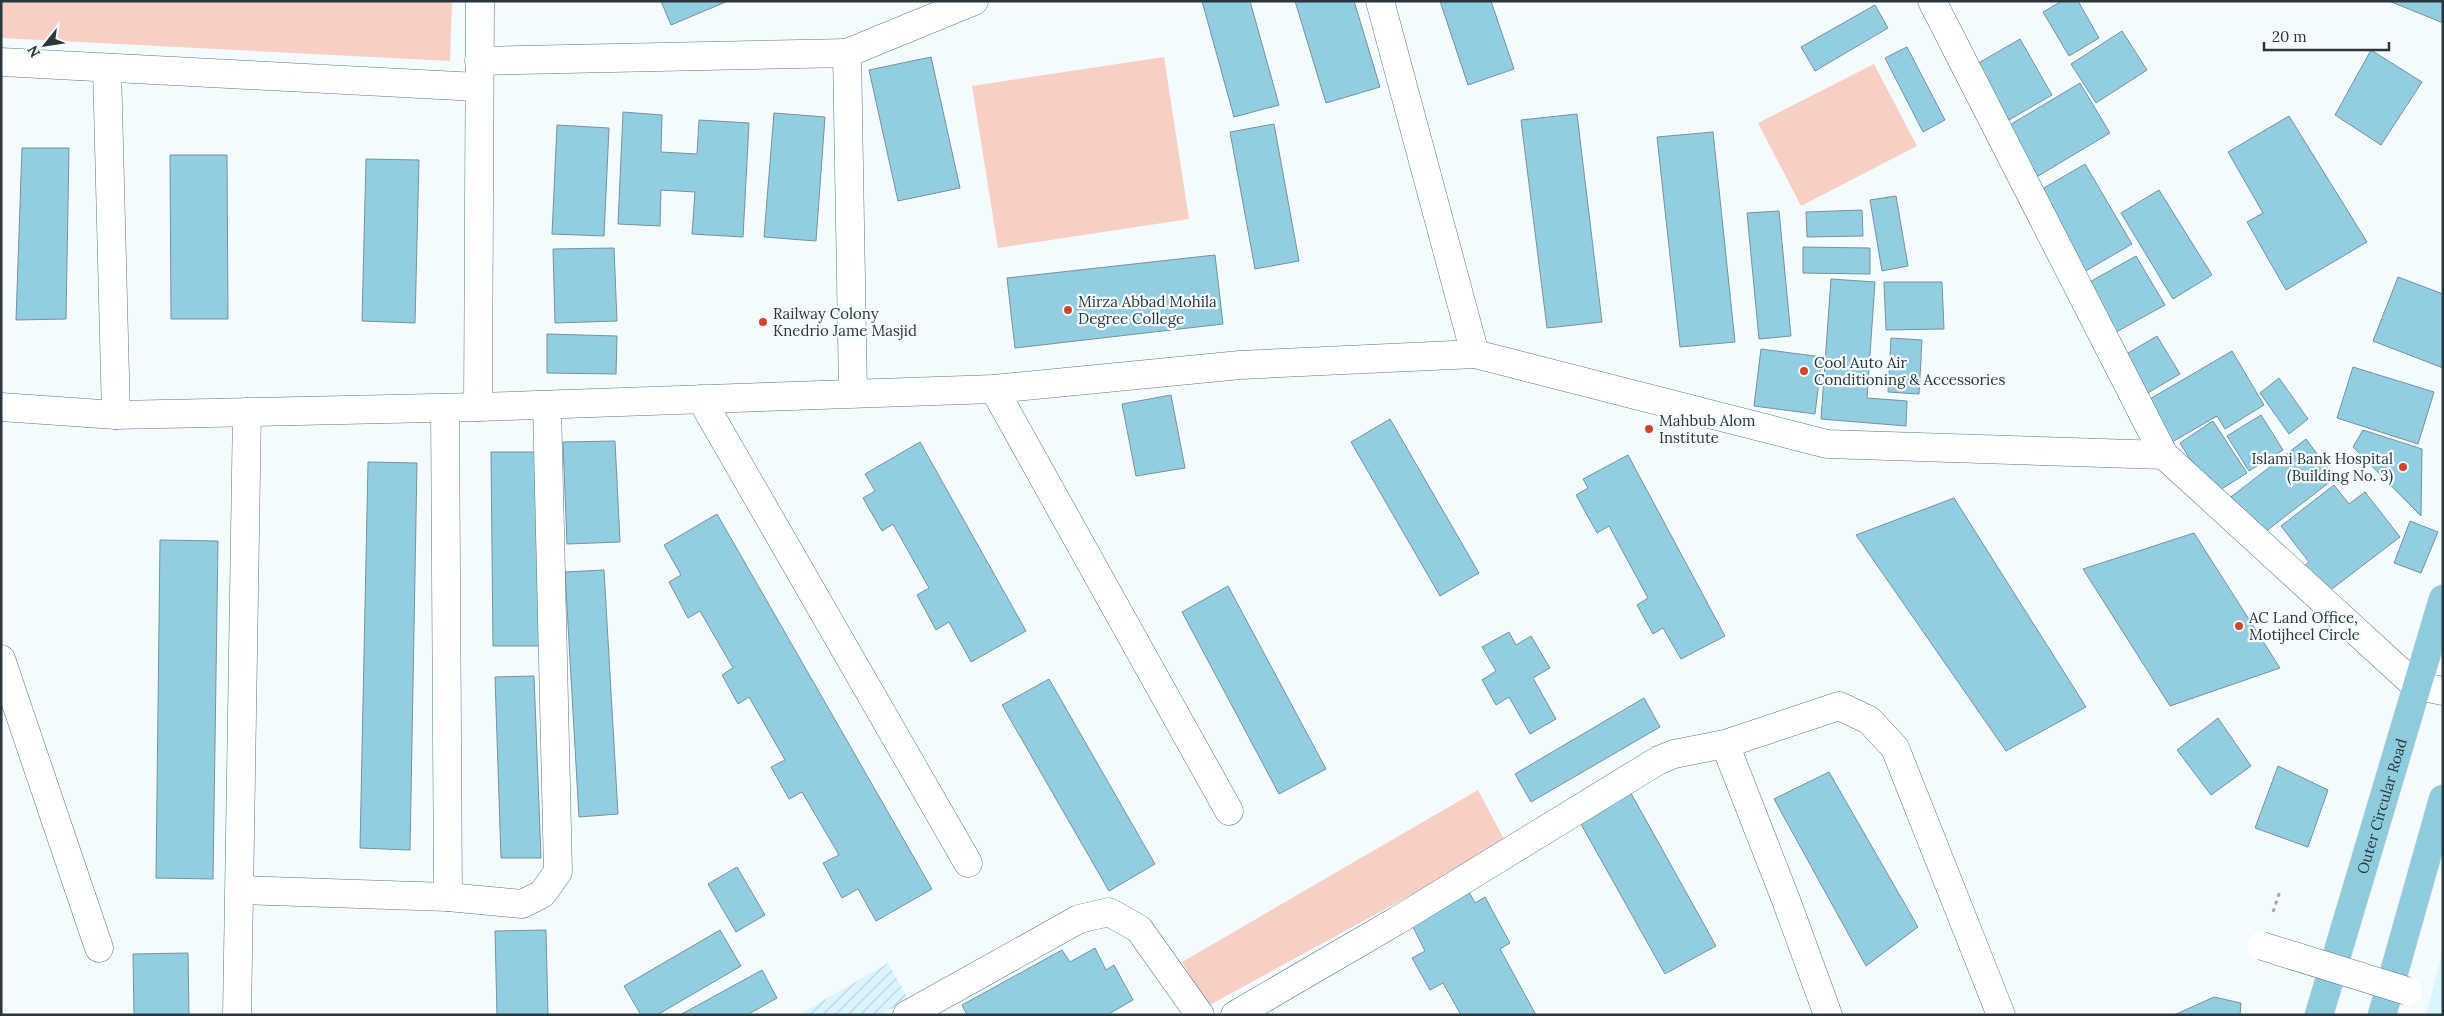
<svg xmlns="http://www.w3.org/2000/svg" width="2444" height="1016" font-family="Lora,serif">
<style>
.built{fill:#dbf5fe}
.industrial{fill:url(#industrial-furrows)}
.green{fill:#f8cfc5}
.building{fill:#93cde1;stroke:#73939f}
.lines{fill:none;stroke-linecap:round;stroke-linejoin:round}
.minor-casing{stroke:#577782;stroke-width:29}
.major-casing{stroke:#d4d7d8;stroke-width:29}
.path{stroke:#a3adb0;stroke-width:3;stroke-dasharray:4 4;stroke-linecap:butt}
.minor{stroke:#fff;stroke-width:28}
.major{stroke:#8dcbdd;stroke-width:28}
.minor-bridge-casing{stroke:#577782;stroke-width:29;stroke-linecap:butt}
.minor-bridge{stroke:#fff;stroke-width:28}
.poi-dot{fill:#d1462b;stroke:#f4fbfd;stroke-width:2}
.labels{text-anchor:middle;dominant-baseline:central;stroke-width:4.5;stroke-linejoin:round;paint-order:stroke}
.poi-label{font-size:15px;fill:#29373c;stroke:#f4fbfd;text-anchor:start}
.street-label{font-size:15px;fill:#29373c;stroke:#f4fbfd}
</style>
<defs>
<pattern id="industrial-furrows" width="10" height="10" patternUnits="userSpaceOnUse" patternTransform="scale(1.25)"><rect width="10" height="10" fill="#dbf5fe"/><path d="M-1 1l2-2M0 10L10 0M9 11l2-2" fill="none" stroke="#bcd3db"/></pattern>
</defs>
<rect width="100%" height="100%" fill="#f4fbfd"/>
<!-- built -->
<path class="built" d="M2443,950V1015H2426Z"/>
<!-- industrial -->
<path class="industrial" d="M888,963L908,999L881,1015H798Z"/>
<!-- green -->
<g class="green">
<path d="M1,1H452L450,61L1,38Z"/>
<path d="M1164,57L1189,219L998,248L972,86Z"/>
<path d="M1874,64L1917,146L1801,206L1758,123Z"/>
<path d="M1478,790L1506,843L1208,1006L1182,962Z"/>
</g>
<!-- building -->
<g class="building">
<path d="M661,1H728L671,25Z"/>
<path d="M1202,1H1250L1279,105L1234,117Z"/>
<path d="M1295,1H1354L1380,87L1326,103Z"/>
<path d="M1440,1H1491L1514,69L1468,85Z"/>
<path d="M2062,1H2078L2099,38L2069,56L2043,12Z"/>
<path d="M2389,1H2443V23Z"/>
<path d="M1875,5L1888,28L1815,71L1801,47Z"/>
<path d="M2122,31L2147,70L2096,103L2071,64Z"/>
<path d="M2020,39L2052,95L2009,120L1977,64Z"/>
<path d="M1907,47L1945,120L1923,132L1885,58Z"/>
<path d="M2371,50L2422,82L2381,145L2335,115Z"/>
<path d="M931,57L960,188L898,201L869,70Z"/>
<path d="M2080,83L2110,133L2033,179L2003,129Z"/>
<path d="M623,112L662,115L661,152L697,154L699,120L749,123L743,237L692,234L695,192L661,190L660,226L618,224Z"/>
<path d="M774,113L825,117L816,241L764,237Z"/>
<path d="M1577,114L1602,322L1547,328L1521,120Z"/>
<path d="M2289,116L2367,242L2286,290L2247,222L2263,213L2228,152Z"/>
<path d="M1274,124L1299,261L1255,269L1230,132Z"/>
<path d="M557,125L609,128L604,236L552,234Z"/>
<path d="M1713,132L1735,342L1680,347L1657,137Z"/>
<path d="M22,148H69L66,319L16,320Z"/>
<path d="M170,155H227L228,319H171Z"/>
<path d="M366,159L419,160L415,323L362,321Z"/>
<path d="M2085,164L2132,244L2084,272L2037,192Z"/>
<path d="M2159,190L2212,275L2173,299L2121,213Z"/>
<path d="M1896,196L1908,266L1882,271L1870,200Z"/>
<path d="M1862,210L1863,236L1807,237L1806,212Z"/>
<path d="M1779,211L1791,336L1759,339L1747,213Z"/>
<path d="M1803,247L1870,248V274L1803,273Z"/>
<path d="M614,248L617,321L555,323L553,249Z"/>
<path d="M1215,255L1223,324L1015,348L1007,278Z"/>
<path d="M2136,256L2165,305L2107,337L2079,288Z"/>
<path d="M2398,277L2443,294V368L2373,341Z"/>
<path d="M1831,279L1875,282L1867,398L1907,401L1906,426L1821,419Z"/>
<path d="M1884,282H1942L1944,329L1886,330Z"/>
<path d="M547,334L617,336L616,374L547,373Z"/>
<path d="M2157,336L2180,374L2141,397L2118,359Z"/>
<path d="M1891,338L1922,340L1919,394L1888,392Z"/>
<path d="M1761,349L1822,357L1815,414L1754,406Z"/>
<path d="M2232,351L2264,405L2225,429L2217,416L2167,445L2143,403Z"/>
<path d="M2353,367L2434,392L2418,444L2337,418Z"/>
<path d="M2279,378L2308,419L2289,434L2260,393Z"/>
<path d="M1171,395L1185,468L1136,476L1122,404Z"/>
<path d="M2261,415L2283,450L2249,471L2227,436Z"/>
<path d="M1390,419L1479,573L1440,596L1351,442Z"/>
<path d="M2213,421L2247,473L2212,495L2180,443Z"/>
<path d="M2363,430L2422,449L2421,516L2353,447Z"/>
<path d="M2306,439L2335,478L2256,539L2227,500Z"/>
<path d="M615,441L620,542L567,544L563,442Z"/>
<path d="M920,442L1026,631L971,662L949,622L936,630L917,595L929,588L893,524L882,531L863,498L875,491L865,474Z"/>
<path d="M491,452H538L540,646H493Z"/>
<path d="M1628,455L1725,636L1681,659L1663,628L1653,634L1637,605L1648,598L1609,526L1597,533L1576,495L1588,488L1583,479Z"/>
<path d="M368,462L417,463L410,850L360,848Z"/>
<path d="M2334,485L2349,504L2365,492L2400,537L2324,595L2303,567L2309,562L2281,526Z"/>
<path d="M1954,498L2086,707L2006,751L1856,535Z"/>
<path d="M717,514L932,889L876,921L858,889L842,898L823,863L839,855L802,792L789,799L771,767L785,760L749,697L738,704L722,675L733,668L700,611L688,618L669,582L681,575L664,545Z"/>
<path d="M2410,521L2438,532L2421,573L2394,563Z"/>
<path d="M2194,533L2280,668L2170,706L2083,569Z"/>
<path d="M160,540L218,541L213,879L156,878Z"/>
<path d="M604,570L618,814L579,817L565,572Z"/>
<path d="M1228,586L1326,769L1279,794L1182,612Z"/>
<path d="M1509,632L1516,645L1531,636L1550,668L1533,678L1556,719L1530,734L1509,697L1496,705L1482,680L1496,671L1482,647Z"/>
<path d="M534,676L541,858H501L495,677Z"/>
<path d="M1049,679L1155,864L1109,891L1002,705Z"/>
<path d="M1644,698L1660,727L1531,802L1515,774Z"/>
<path d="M2218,718L2251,766L2211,795L2177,750Z"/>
<path d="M2278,766L2328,790L2308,847L2255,828Z"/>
<path d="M1829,772L1918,927L1866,966L1774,799Z"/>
<path d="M1628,788L1716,946L1665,974L1577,817Z"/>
<path d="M737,867L765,915L736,932L708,884Z"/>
<path d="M1469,892L1475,903L1485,897L1510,943L1500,949L1536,1015H1461L1443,983L1430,990L1412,958L1425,951L1411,923Z"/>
<path d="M546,930L548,1015H497L495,931Z"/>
<path d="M720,930L741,966L657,1015H641L624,986Z"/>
<path d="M1095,948L1106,970L1114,965L1133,1000L1107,1015H967L962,1005L1062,950L1070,962Z"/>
<path d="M188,953L189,1015H134L133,954Z"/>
<path d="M762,970L777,998L747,1015H680Z"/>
<path d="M2214,997L2241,1003L2240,1015H2174Z"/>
</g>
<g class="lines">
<!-- minor casing -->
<g class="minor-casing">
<g id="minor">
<path d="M1380,1L1475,354"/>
<path d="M1932,1L2164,455"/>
<path d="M847,53L974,1"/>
<path d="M479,61L847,53L853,393"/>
<path d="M1,62L478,87"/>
<path d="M107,68L116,415"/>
<path d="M994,389L1229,811"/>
<path d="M701,399L968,863"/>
<path d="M1,407L116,415L478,407L994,389L1240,365L1475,354L1827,444L2164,455L2415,685L2443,691"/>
<path d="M478,407L480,1"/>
<path d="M445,408L448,897"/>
<path d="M1,659L99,948"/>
<path d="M1725,744L1786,900L1828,1015"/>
<path d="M240,890L448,897L522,904L542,894L558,872L547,405"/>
<path d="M237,1015L247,412"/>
<path d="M907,1015L1079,919L1109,912L1139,929L1200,1015"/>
<path d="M1235,1015L1398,920L1659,760L1674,754L1725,744L1839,706L1869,720L1895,748L2001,1015"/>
</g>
</g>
<!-- major casing -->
<g class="major-casing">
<g id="major">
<path id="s1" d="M2319,1015L2443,599"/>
<path d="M2382,1015L2443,799"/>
</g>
</g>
<!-- path -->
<path class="path" d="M2273,912L2280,891"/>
<!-- minor -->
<use href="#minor" class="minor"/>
<!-- major -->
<use href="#major" class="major"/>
<!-- minor-bridge casing -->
<g class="minor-bridge-casing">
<path id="minor-bridge" d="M2262,946L2407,991"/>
</g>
<!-- minor-bridge -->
<use href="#minor-bridge" class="minor-bridge"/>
</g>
<!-- markers -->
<g class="poi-dot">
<circle cx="1068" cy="310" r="5"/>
<circle cx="763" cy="322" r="5"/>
<circle cx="1804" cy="371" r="5"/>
<circle cx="1649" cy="429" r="5"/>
<circle cx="2403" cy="467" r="5"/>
<circle cx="2239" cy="626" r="5"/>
</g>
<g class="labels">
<!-- poi labels -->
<g class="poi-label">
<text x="1078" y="301">Mirza Abbad Mohila<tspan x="1078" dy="17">Degree College</tspan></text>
<text x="773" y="313">Railway Colony<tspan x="773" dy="17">Knedrio Jame Masjid</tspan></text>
<text x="1814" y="362">Cool Auto Air<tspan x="1814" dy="17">Conditioning &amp; Accessories</tspan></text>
<text x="1659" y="420">Mahbub Alom<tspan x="1659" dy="17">Institute</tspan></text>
<text x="2393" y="458" text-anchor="end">Islami Bank Hospital<tspan x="2393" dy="17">(Building No. 3)</tspan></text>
<text x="2249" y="617">AC Land Office,<tspan x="2249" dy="17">Motijheel Circle</tspan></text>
</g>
<!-- street labels -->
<g class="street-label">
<text stroke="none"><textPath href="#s1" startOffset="218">Outer Circular Road</textPath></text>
</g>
</g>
<!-- border -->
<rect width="2444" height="1016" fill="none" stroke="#29373c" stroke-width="5"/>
<!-- north arrow -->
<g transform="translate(45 45) rotate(240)" stroke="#f4fbfd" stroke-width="4" paint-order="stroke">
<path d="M0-4L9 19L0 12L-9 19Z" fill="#29373c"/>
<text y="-8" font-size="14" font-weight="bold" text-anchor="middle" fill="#29373c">N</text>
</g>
<!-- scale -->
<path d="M2264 42v8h125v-8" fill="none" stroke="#29373c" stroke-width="2.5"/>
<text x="2272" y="42" font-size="15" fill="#29373c" stroke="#f4fbfd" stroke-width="4" paint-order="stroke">20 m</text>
</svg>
